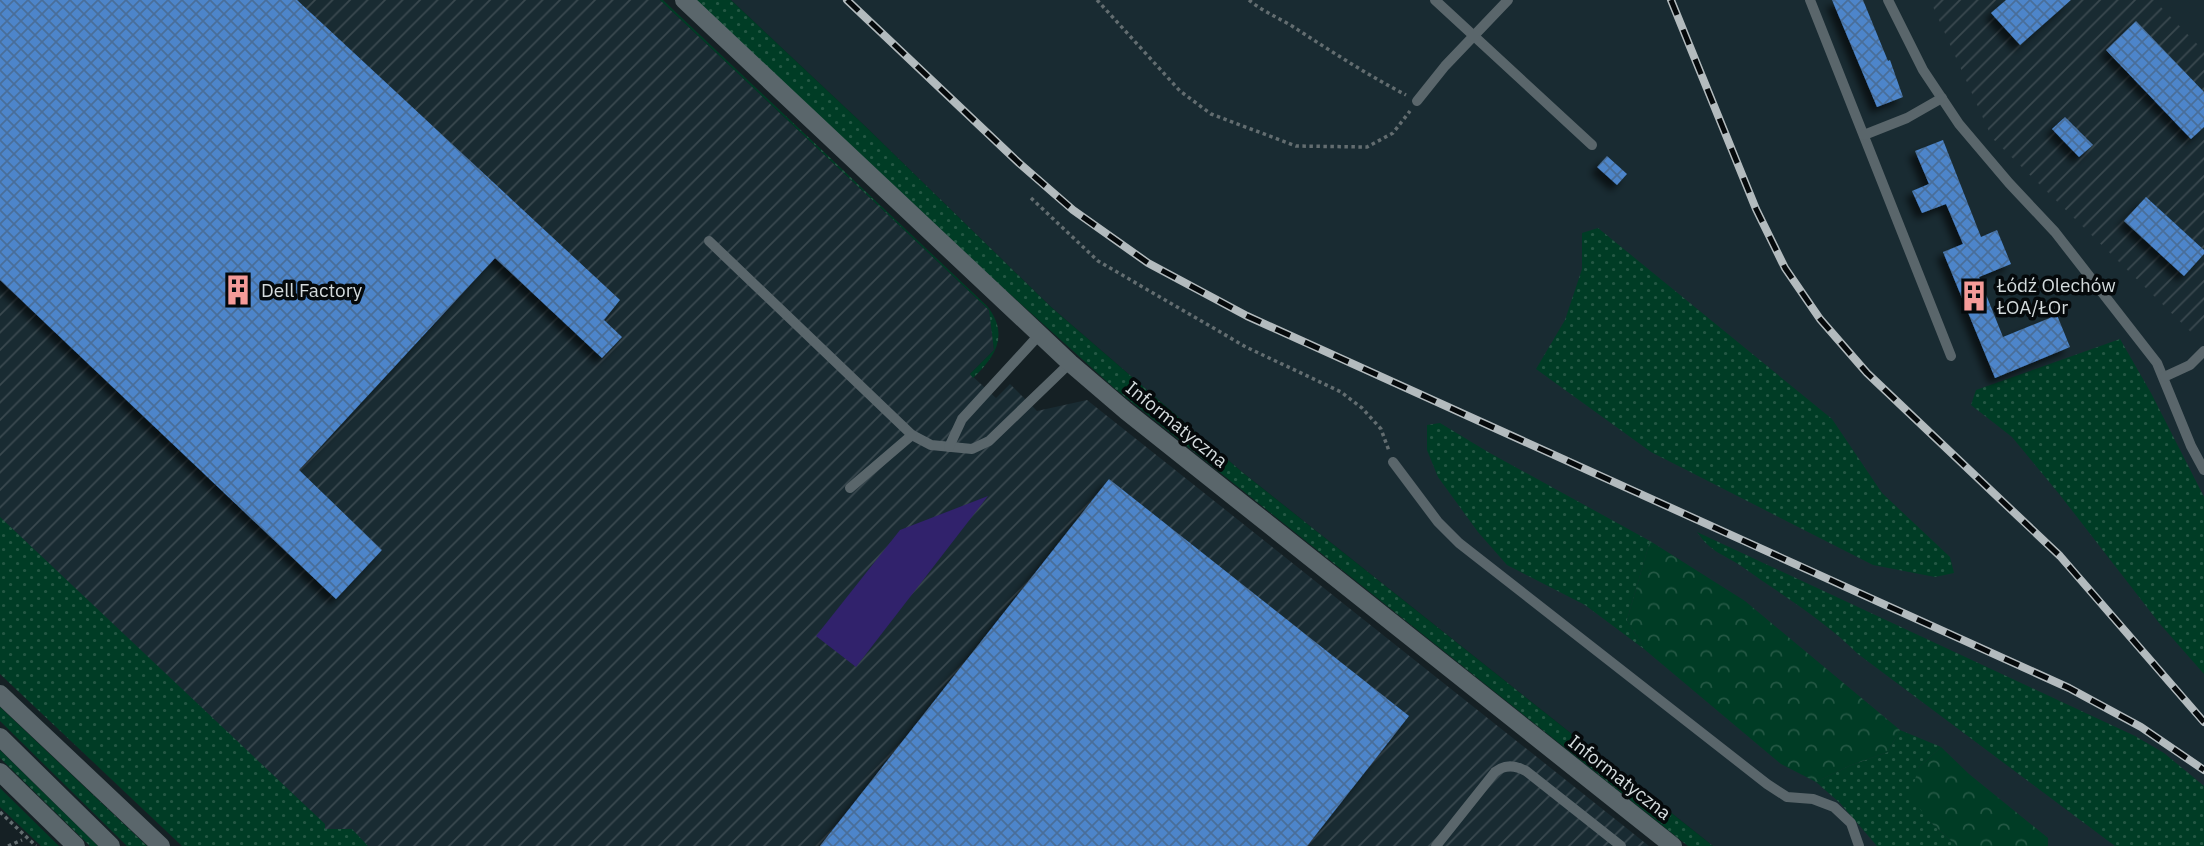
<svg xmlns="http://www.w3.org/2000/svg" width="2204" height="846" font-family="'IBM Plex Sans',sans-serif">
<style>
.built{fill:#192b32}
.industrial{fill:url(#industrial-furrows)}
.green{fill:url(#green-dots)}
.forest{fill:url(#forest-crowns)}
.water{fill:#31226c}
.building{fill:url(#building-cross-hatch);filter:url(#shadow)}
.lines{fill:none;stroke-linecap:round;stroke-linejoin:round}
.path{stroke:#636d70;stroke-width:3.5;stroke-dasharray:3.5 3.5;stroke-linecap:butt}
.service{stroke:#5a666b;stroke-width:10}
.minor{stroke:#5a666b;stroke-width:18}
.tertiary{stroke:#5a666b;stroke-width:18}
.rail-casing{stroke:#b3bbbe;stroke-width:8}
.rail{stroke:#05090b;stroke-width:5;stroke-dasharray:16;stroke-linecap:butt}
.labels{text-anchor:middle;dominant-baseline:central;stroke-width:7;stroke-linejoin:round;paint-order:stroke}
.poi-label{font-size:19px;fill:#d4dbdd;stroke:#05090b;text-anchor:start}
.street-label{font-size:19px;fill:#d4dbdd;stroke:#05090b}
</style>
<defs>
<pattern id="industrial-furrows" width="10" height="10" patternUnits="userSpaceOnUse" patternTransform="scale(1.75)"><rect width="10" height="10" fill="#192b32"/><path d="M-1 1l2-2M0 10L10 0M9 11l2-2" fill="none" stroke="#3a494f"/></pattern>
<pattern id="green-dots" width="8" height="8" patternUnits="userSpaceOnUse" patternTransform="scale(1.75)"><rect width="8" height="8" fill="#003c25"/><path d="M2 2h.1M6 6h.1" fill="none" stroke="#245844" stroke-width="1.8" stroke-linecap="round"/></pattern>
<pattern id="forest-crowns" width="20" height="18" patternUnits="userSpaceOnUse" patternTransform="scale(1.75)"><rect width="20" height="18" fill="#003c25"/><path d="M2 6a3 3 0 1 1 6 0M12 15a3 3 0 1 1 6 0" fill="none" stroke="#245844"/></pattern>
<pattern id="building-cross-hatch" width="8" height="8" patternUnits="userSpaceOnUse" patternTransform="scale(1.75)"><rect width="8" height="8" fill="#4e85ca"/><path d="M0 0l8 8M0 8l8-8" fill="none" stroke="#496e9a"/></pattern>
<filter id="shadow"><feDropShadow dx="-6" dy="6" stdDeviation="3.5" flood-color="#0009"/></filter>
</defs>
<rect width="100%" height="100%" fill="#152024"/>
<!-- built -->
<path class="built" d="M731,0H2204V846H1713L1242,472L1051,307L865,126Z"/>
<!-- industrial -->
<g class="industrial">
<path d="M0,0H660L990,311L994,350L970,374L996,398L1010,384L1037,411L1087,400L1649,846H235L0,623Z"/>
<path d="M1930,0H2154L2204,51V329L2196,337L1992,138Z"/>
</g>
<!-- green -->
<g class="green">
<path d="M660,0H663L987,306C1010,335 995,357 973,378L970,374L994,350L989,310Z"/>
<path d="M696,0H731L865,126L1051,307L1242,472L1713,846H1688L1114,388L1001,286Z"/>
<path d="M1598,228L1832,419L1882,493L1950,557L1954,573L1935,577L1873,565L1651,452L1536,369L1565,320L1582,269V233Z"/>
<path d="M2120,339L2151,393L2204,497V674L2160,624L2060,495L2012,437L1971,405L1976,390Z"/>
<path d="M1440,423L1488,452L1650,541L1627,620L1644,649L1585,605L1507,565L1478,532L1438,477L1427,450V425Z"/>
<path d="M0,517L325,824V829H352L368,846H182L0,674Z"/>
<path d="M1697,532L2135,736L2164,753L2204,786V846H2115L1858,654C1825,621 1782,595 1744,568C1723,553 1712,554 1697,532Z"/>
<path d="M0,707L147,846H127L0,721Z"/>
<path d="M1900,730L1941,747L1918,768L1928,820L1957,846H1877L1840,803L1816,782L1849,766L1888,752Z"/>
<path d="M0,750L98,846H90L0,758Z"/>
<path d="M0,788L59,846H41L0,807Z"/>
</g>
<!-- forest -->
<g class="forest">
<path d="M1650,541L1745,601L1900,730L1888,752L1849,766L1816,782L1781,764L1644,649L1627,620Z"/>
<path d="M1941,747L1969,774L2048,838V846H1957L1928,820L1911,796L1918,768Z"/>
</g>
<!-- water -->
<path class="water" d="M988,496L856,667L816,636L900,530Z"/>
<!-- building -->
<g class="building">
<path d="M0,0H297L620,300L604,320L622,337L602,358L495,258L299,470L382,550L336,599L0,280Z"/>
<path d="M1832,0H1863L1888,61L1890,60L1903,97L1877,107Z"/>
<path d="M2006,0H2071L2020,45L1991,13Z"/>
<path d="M2136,21L2204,92V127L2191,139L2106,50Z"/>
<path d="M2065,117L2093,145L2079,157L2052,129Z"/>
<path d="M1943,140L1981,237L1997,230L2011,264L1979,277L2003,337L2057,315L2070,347L1995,378L1943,252L1963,244L1946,204L1922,213L1912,191L1929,184L1915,151Z"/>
<path d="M1607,156L1627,174L1617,185L1597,167Z"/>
<path d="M2146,197L2204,250V254L2184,276L2124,221Z"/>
<path d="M1109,479L1409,716L1307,846H820Z"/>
</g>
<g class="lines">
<!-- path -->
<g class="path">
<path d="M1097,0L1180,91L1211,114L1296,146L1367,147L1393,133L1410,111"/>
<path d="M1249,0C1262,11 1277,17 1292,26C1329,50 1366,74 1406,95"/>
<path d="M1031,198L1098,261L1246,347L1341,392L1362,408L1381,429L1389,451"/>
<path d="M0,812L36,846"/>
<path d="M8,846L22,840"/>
</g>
<!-- service -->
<g class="service">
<path d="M1435,0L1592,145"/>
<path d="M1810,0L1951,356"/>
<path d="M1888,0L1923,70L1959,124L2009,183L2055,232L2157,363L2191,446L2204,470"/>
<path d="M1417,101L1445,66L1508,0"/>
<path d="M1864,135L1907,118L1942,98"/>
<path d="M709,241L912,435L931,445L972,449L989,441L1070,363"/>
<path d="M2164,377L2190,365L2204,351"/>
<path d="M949,447L962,419L1039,335"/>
<path d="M1393,462L1438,522L1459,543L1767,784L1787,797L1813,799L1834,807L1851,823L1859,846"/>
<path d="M850,488L912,435"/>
<path d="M1436,846L1495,772C1505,764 1515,765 1526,771L1621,846"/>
</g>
<!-- minor -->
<g class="minor">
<path d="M684,0L1070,363L1126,411L1673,846"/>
<path d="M0,694L161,846"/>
</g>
<!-- tertiary -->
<g class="tertiary">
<path d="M0,737L111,846"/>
<path d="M0,772L76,846"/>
</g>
<!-- rail casing -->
<g class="rail-casing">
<g id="rail">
<path d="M847,0L1019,163L1073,210L1148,263L1247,316L2069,688L2141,727L2204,770"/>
<path d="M1671,0L1756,209L1785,268L1820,319L1867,373L2060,556L2204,722"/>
</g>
</g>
<!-- rail -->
<use href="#rail" class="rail"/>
</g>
<!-- icons -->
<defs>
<g id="building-bare" transform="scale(2.415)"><path d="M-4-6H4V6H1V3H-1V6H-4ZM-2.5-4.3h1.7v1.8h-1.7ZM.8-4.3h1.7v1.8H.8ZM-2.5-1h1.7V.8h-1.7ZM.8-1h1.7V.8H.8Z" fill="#f59b99" stroke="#05090b" stroke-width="2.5" paint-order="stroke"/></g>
</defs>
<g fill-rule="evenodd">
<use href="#building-bare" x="238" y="290"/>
<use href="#building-bare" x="1974" y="296"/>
</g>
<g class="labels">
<!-- poi labels -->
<g class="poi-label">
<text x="1997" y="285">Łódź Olechów<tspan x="1997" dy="22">ŁOA/ŁOr</tspan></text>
<text x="261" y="290">Dell Factory</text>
</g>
<!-- street labels -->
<g class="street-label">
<text transform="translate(1177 424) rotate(39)">Informatyczna</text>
<text transform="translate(1620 777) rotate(38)">Informatyczna</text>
</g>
</g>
</svg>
